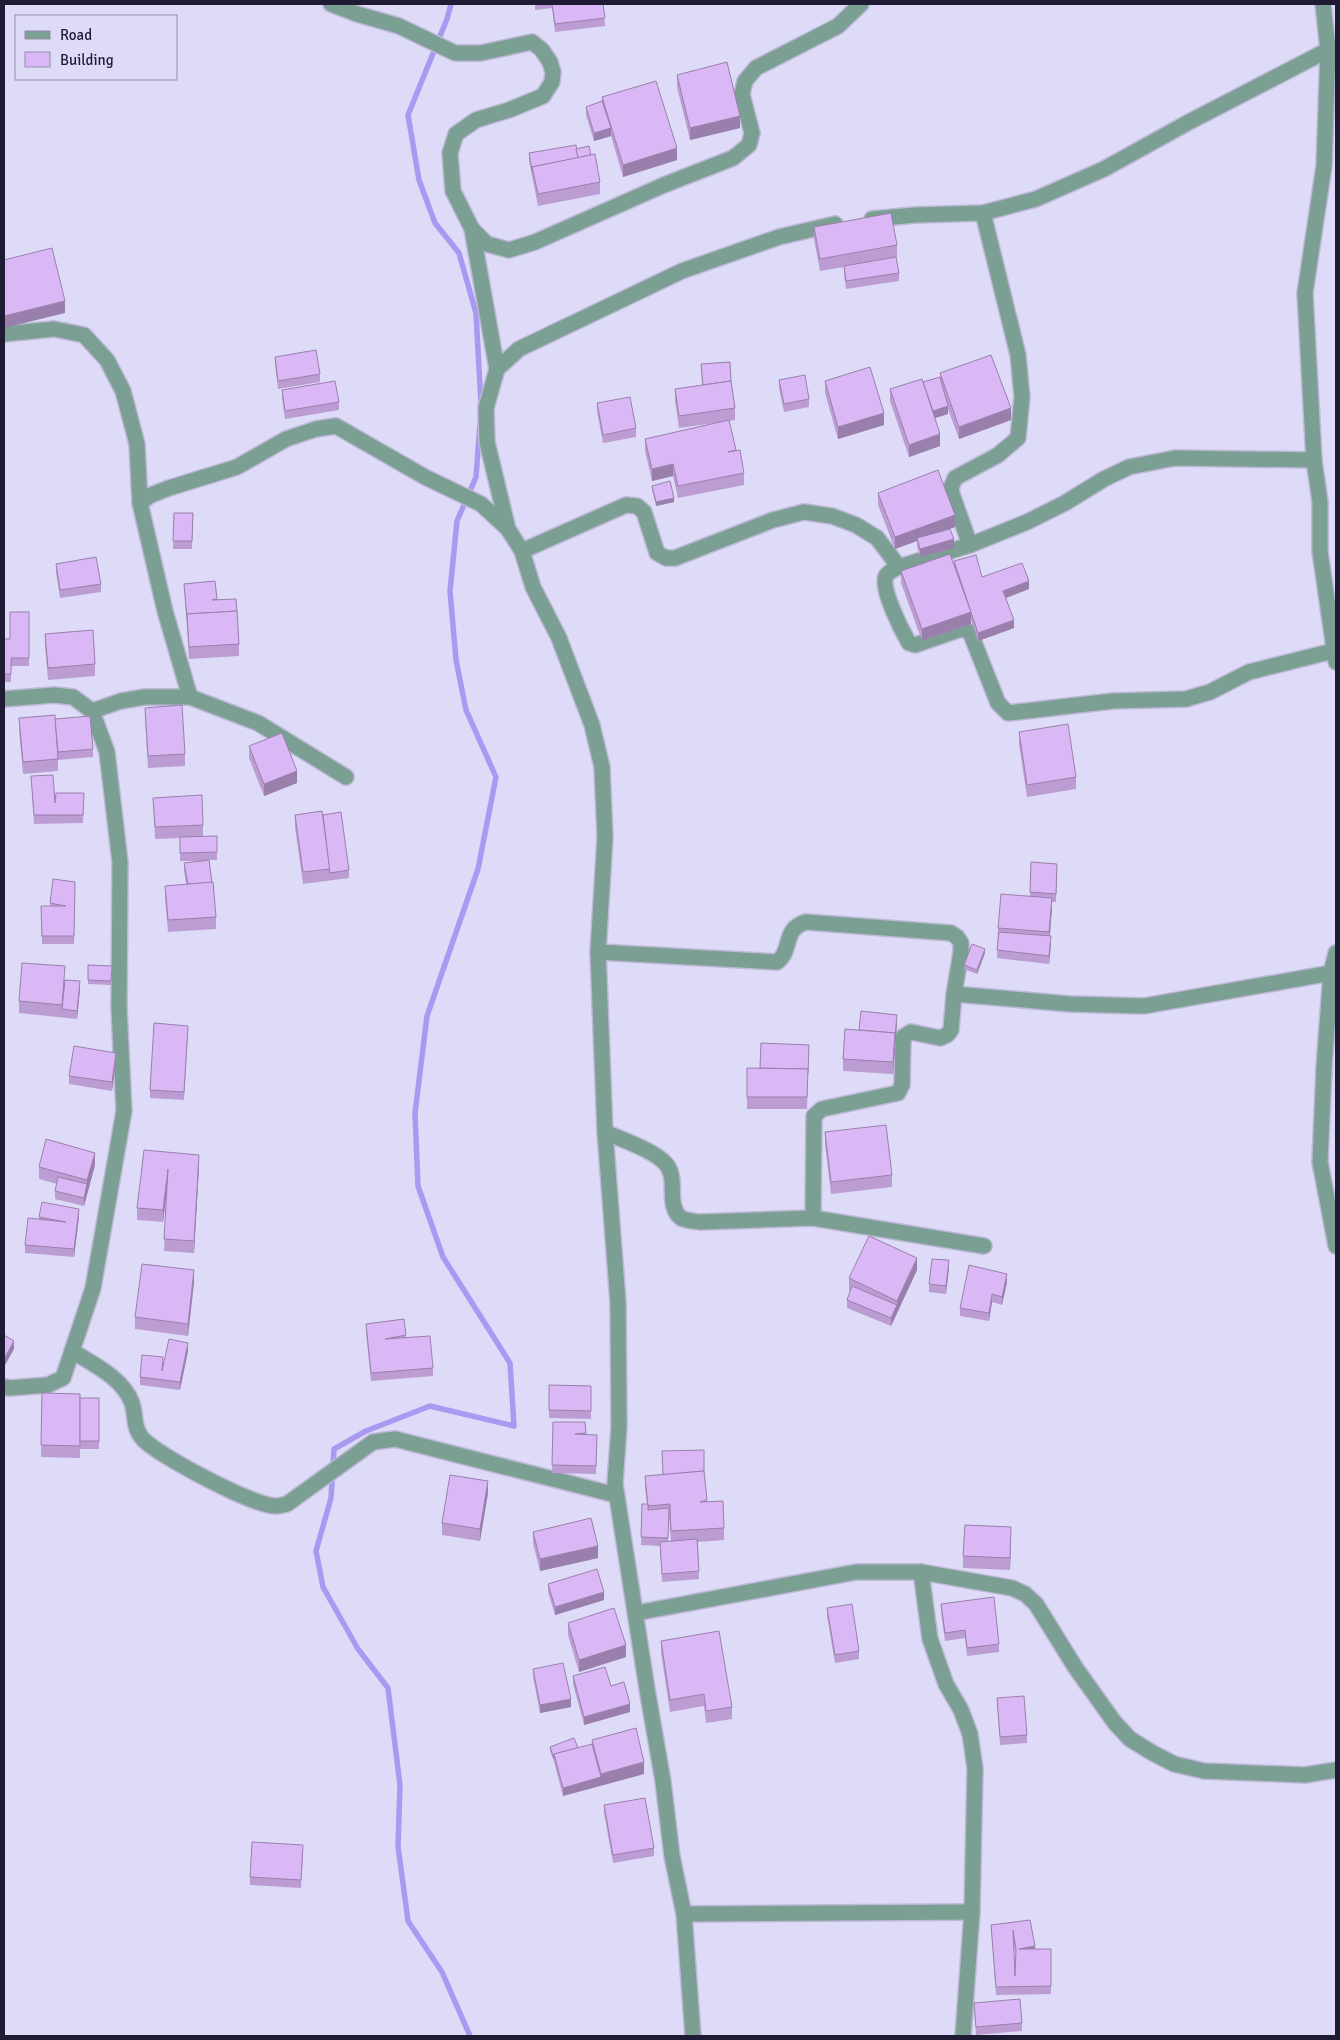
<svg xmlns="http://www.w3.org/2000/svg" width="1340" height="2040" font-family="Signika,sans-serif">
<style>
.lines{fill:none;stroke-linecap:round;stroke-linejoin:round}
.stream{stroke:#a89af0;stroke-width:5.5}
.minor-casing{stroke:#bcb8d5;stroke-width:18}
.minor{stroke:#7b9f92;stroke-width:15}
.wall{fill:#bb9dd3;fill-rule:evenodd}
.shaded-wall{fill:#9980ac}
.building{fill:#dab7f5;stroke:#9980ac;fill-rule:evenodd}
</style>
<rect width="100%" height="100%" fill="#dedbf8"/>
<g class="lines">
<!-- stream -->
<g class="stream">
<path d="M451,4L447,19L408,115L419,180L435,223L459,253L476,313L481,404"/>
<path d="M470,2036L442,1972L408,1921L398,1846L400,1785L388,1688L358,1649L323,1587L316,1551L331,1498L334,1449L366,1431L430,1406L514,1426L510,1363L443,1257L418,1186L415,1113L427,1016L478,869L496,777L466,710L456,660L450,591L457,521L476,477L480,423"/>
</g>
<!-- minor casing -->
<g class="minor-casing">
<g id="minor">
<path d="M331,4L357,14L399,26L455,53H481L532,42L542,50L550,62L553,72L552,82L543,96L509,110L476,120L456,134L450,153L453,191L472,229L487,244L509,250L535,242L664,185L733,158L749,145L752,133L742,94L745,81L756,68L838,26L861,4"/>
<path d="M1333,46L1328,50L1324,166L1305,293L1314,460L1320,502V552L1336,662"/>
<path d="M872,219L915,215L983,213L1036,199L1104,169L1189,122L1328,50L1323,4"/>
<path d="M472,229L497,369"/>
<path d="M4,334L54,329L84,335L107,360L123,391L137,444L140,503L165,611L190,697"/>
<path d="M140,503L151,495L169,488L237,467L286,439L316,429L336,426L425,477L481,504L508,529"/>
<path d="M970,545L952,494L951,488L955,478L998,455L1018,438L1022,397L1018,355L983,213"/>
<path d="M522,551L626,505L637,506L644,512L657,553L666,558H675L773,520L804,512L832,516L856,525L877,538L899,567L970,545L1027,522L1065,503L1104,479L1129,467L1175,458L1314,460"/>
<path d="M899,567C895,569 889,571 886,576C880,588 902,631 909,643L915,645L921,643L961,629L970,632L998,703L1008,713L1113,701L1186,699L1210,692L1249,672L1333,651"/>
<path d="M4,699L54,695L73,697L92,711L107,752L120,862L119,1008L124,1111L93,1288L63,1378L48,1385L10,1388L4,1387"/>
<path d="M92,711L121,701L145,697H190L258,723L346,777"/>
<path d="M598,952L777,962C793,950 782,929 806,922L951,933L957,937L961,943V952L954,994L951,1030L947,1035L940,1038L911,1032L903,1037L902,1085L898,1093L822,1109L814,1116L813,1218"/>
<path d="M1336,953L1331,973L1324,1067L1320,1162L1336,1246"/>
<path d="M954,994L1070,1004L1144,1006L1331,973"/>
<path d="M605,1132C622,1140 654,1150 666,1164C679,1179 665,1205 681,1218C686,1221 694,1221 700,1222L813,1218L984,1246"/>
<path d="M72,1351C93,1364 123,1378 132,1403C136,1415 133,1429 143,1439C157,1455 255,1507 276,1506C279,1506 283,1505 287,1504L373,1442L395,1439L616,1495"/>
<path d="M921,1572L930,1639L946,1684L961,1710L970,1734L975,1768L972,1912L963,2036"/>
<path d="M636,1613L856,1572H921L1012,1588L1025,1594L1036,1604L1075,1667L1115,1723L1130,1739L1151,1752L1174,1764L1204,1771L1305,1775L1336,1770"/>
<path d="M684,1914L972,1912"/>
<path d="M693,2036L684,1914L672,1856L663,1781L648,1695L615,1484L619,1427L618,1302L605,1132L598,952L605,837L602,767L592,725L559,638L533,587L522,551L508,529L487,442L486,408L497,369L519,349L682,271L779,237L835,224"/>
</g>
</g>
<!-- minor -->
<use href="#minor" class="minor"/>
</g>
<!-- wall -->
<g class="wall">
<path d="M535,4H603L605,26L555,32L552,8L535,10Z"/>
<path d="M677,75L740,128L690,140L677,87Z"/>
<path d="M602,97L677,160L623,177L611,136L594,141L586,115V107L602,101Z"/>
<path d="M576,149L591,155L600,182V194L538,206L529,161V153Z"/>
<path d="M814,227L897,245V257L893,258L899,273V281L846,289L844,274V267L820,271L814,239Z"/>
<path d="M275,357L320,374V382L278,389L275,365Z"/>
<path d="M701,364L731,381L735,408V420L729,421L736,451L744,473V485L678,498L673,476L652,481L645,451V439L715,423L679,428L675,401V389L702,385Z"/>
<path d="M940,373L1011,420L959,439L948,409V414L935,418L940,446L909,457L890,401V389L923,382L940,377Z"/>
<path d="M779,380L809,399V407L784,412L779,388Z"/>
<path d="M825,381L884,425L838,439L825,393Z"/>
<path d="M282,390L339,402V410L285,419L282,398Z"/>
<path d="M597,403L636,428V437L603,443L597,411Z"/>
<path d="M652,486L674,502L656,506L652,490Z"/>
<path d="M878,493L955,527L946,530L954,548L920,557L917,546V541L895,549L878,505Z"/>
<path d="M174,513H193L192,549H173Z"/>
<path d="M954,561L982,577L1029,589L1006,598L1014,628L978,641L971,620V624L922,641L901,583V571L954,563Z"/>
<path d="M56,564L101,584V592L60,598L56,572Z"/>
<path d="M184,584L217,600L239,644V656L189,659Z"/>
<path d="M29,612V666H11V682H4V639H10Z"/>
<path d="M45,634L95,664V676L48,680L45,646Z"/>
<path d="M145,708L185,754V766L148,768L145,719Z"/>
<path d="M19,718L55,719L93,749V757L58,760V771L23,774L19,730Z"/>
<path d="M1019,732L1076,777V789L1027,797L1019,744Z"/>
<path d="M249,746L297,783L264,796L249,758Z"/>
<path d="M31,776L55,803L84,793L83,823L34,824Z"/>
<path d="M153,798L203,825V837L217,836V860H209L216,917V929L168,932L165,898V886L186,884L184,871V863L201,861H180V838L155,839Z"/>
<path d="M295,815H323L349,870V878L303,884L295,827Z"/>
<path d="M1031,862L1057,872L1056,902H1052L1050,936L1051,944L1049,964L997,958L998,928L1030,896Z"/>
<path d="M53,879L75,882L74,944H42L41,906H50Z"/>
<path d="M985,953L977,974L964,969V965Z"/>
<path d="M88,965L112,966L111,985L88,984Z"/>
<path d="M65,980L80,989L77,1019L19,1013V1001Z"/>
<path d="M897,1023L893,1074L843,1071V1059L859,1030Z"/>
<path d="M188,1034L184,1100L150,1098V1090Z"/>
<path d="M116,1061L112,1091L69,1084V1076Z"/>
<path d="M747,1068L808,1081L807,1109H747Z"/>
<path d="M825,1132L892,1175V1187L831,1194L825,1144Z"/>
<path d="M95,1165L84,1206L55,1199V1191L57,1184L39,1179V1167Z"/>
<path d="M199,1167L194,1253L164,1251L167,1190L163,1222L137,1220V1208Z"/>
<path d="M39,1217H79L74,1257L25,1253V1245L39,1220Z"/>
<path d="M949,1268L946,1294L929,1292V1284Z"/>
<path d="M917,1270L891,1326L847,1308V1300L851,1291L849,1290V1278Z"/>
<path d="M194,1282L188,1336L135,1329V1317Z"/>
<path d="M1007,1282L1002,1305L992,1302L989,1321L960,1316V1308Z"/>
<path d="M404,1319L406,1337L433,1368V1376L371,1381L366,1332V1324Z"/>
<path d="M188,1351L180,1390L140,1385V1377L163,1365Z"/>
<path d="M549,1385L591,1386V1419L549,1418Z"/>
<path d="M42,1393L80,1398H99V1449H80V1444V1458L41,1457Z"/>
<path d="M553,1422H585L586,1435H597L596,1474L552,1473Z"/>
<path d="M704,1471L707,1502L724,1528V1540L698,1542L699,1579L662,1582L660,1546L641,1545L642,1504H647L645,1488V1476ZM669,1516L671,1541H668Z"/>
<path d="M488,1493L480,1541L442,1535V1523Z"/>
<path d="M533,1532L598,1558L540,1571L533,1543Z"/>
<path d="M1011,1539L1010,1570L963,1568V1556Z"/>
<path d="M548,1584L604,1600L555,1615L548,1592Z"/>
<path d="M941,1604L999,1644V1652L967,1656L965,1638L945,1641L941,1612Z"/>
<path d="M827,1608L859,1651V1659L835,1663L827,1616Z"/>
<path d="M568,1623L626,1657L579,1672L568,1635Z"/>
<path d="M661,1641L732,1707V1719L706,1723L704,1706L670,1712L661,1653Z"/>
<path d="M533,1669L571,1707L540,1713L533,1677Z"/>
<path d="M573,1676L611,1686L630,1712L584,1725L573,1684Z"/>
<path d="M997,1698L1027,1735V1743L1000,1745Z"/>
<path d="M592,1740L644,1774L563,1796L554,1762L550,1751V1747L578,1748L592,1744Z"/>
<path d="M604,1805L654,1848V1856L613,1863L604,1813Z"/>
<path d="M303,1853L301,1888L250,1885V1877Z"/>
<path d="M1030,1920L1035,1949H1051V1994L996,1995L991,1925ZM1013,1941L1016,1956L1015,1976Z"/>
<path d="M974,2003L1022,2023V2031L976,2035Z"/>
</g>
<!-- shaded-wall -->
<g class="shaded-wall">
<path d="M740,116V128L690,140V128Z"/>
<path d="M611,128V136L594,141V133Z"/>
<path d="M677,148V160L623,177V165Z"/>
<path d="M65,301V313L4,328V316Z"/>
<path d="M948,406V414L932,419V411Z"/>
<path d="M1011,408V420L959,439V427Z"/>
<path d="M884,413V425L838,439V427Z"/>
<path d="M940,434V446L909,457V445Z"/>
<path d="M673,464V476L652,481V469Z"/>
<path d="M674,498V502L656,506V502Z"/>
<path d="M955,515V527L918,541L917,538V541L895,549V537Z"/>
<path d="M954,539V548L920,557V549Z"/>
<path d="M1029,581V589L1003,599V591Z"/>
<path d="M971,612V624L922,641V629Z"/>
<path d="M1014,620V628L978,641V633Z"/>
<path d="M297,771V783L264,796V784Z"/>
<path d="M1052,898V910L1049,944V932Z"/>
<path d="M1051,936V944L1049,964V956Z"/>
<path d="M985,949V953L977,974V970Z"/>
<path d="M80,981V989L77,1019V1011Z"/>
<path d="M897,1015V1023L893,1074V1062Z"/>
<path d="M116,1053V1061L112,1091V1082Z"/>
<path d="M95,1153V1165L84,1206V1198L87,1184V1180Z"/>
<path d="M199,1155V1167L194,1253V1241Z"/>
<path d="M168,1169V1181L163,1222V1210Z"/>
<path d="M79,1209V1217L74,1257V1249Z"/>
<path d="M917,1258V1270L891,1326V1318L897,1305V1301Z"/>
<path d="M949,1260V1268L946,1294V1286Z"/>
<path d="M194,1270V1282L188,1336V1324Z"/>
<path d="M1007,1274V1282L1002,1305V1297Z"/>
<path d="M992,1294V1302L989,1321V1313Z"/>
<path d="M14,1341V1349L4,1367V1359Z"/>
<path d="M188,1343V1351L180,1390V1382Z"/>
<path d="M488,1481V1493L480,1541V1529Z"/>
<path d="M1011,1527V1539L1010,1570V1558Z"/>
<path d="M598,1546V1558L540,1571V1559Z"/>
<path d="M604,1592V1600L555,1615V1607Z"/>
<path d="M626,1645V1657L579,1672V1660Z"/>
<path d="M571,1699V1707L540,1713V1705Z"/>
<path d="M630,1704V1712L584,1725V1717Z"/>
<path d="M644,1762V1774L563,1796V1788L601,1777V1774Z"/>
<path d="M1035,1946V1954L1019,1949Z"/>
</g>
<!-- building -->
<g class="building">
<path d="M552,4H603L605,18L555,24Z"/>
<path d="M727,62L740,116L690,128L677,75Z"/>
<path d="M656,81L677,148L623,165L602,97Z"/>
<path d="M602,101L611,128L594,133L586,107Z"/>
<path d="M576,145L578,158L532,167V170L529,153Z"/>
<path d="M589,146L591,155L578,158L576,149Z"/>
<path d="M595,154L600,182L538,194L532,167Z"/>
<path d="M891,213L897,245L820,259L814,227Z"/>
<path d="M52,248L65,301L4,316V260Z"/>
<path d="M896,257L899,273L846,281L844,266Z"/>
<path d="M316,350L320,374L278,381L275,357Z"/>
<path d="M991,355L1011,408L959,427L940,373Z"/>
<path d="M730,362L731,381L703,385L701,364Z"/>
<path d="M870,367L884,413L838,427L825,381Z"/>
<path d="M805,375L809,399L784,404L779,380Z"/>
<path d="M940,377L948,406L933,411L923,382Z"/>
<path d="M922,379L940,434L909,445L890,389Z"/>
<path d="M335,381L339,402L285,411L282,390Z"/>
<path d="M731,381L735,408L679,416L675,389Z"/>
<path d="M630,397L636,428L603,435L597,403Z"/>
<path d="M729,420L736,450L728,452L740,450L744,473L678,486L673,464L652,469L645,439Z"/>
<path d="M938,470L955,515L895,537L878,493Z"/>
<path d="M670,481L674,498L656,502L652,486Z"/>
<path d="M174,513H193L192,541H173Z"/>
<path d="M950,529L954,539L920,549L917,538Z"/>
<path d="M950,554L971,612L922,629L901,571Z"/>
<path d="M976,555L982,577L1022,563L1029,581L1003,591L1014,620L978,633L954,561Z"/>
<path d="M96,557L101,584L60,590L56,564Z"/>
<path d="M215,581L217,599L212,600L236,599L237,611L187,614V618L184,584Z"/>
<path d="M237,611L239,644L189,647L187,614Z"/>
<path d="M10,612H29V658H11V674H4V639H10Z"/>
<path d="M93,630L95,664L48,668L45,634Z"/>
<path d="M182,705L185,754L148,756L145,708Z"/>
<path d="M55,715L58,759L23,762L19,718Z"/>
<path d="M90,716L93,749L58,752L55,719Z"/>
<path d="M1068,724L1076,777L1027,785L1019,732Z"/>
<path d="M282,733L297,771L264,784L249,746Z"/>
<path d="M53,775L55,803L56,793H84L83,815H34L31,776Z"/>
<path d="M202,795L203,825L155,827L153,798Z"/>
<path d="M322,811L330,869L303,872L295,815Z"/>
<path d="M341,812L349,870L330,873L323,815Z"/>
<path d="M217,836V852L180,853V837Z"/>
<path d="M209,860L212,883L188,884L184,863Z"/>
<path d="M1031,862L1057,864L1056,894L1030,892Z"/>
<path d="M53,879L75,882L74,936H42L41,906H66L50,903Z"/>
<path d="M213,882L216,917L168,920L165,886Z"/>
<path d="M1001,894L1052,898L1049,932L998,928Z"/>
<path d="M999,932L1051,936L1049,956L997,950Z"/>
<path d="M972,944L985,949L977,970L964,965Z"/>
<path d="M22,963L65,966L62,1005L19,1001Z"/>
<path d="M88,965L112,966L111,981L88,980Z"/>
<path d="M65,980L80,981L77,1011L62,1009Z"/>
<path d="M861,1011L897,1015L895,1037V1033L859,1030Z"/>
<path d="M154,1023L188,1026L184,1092L150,1090Z"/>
<path d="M845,1029L895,1033L893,1062L843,1059Z"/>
<path d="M761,1043L809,1045L808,1073V1069L760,1068Z"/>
<path d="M74,1046L116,1053L112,1082L69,1076Z"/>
<path d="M747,1068L808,1069L807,1097H747Z"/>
<path d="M886,1125L892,1175L831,1182L825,1132Z"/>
<path d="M46,1139L95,1153L87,1180L39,1167Z"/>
<path d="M144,1150L199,1155L194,1241L164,1239L168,1169L163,1210L137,1208Z"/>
<path d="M58,1177L87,1184L84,1198L55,1191Z"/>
<path d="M42,1202L79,1209L74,1249L25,1245L28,1218L66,1222L39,1217Z"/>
<path d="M869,1236L917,1258L897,1301L849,1278Z"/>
<path d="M932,1259L949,1260L946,1286L929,1284Z"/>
<path d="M142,1264L194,1270L188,1324L135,1317Z"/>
<path d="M969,1265L1007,1274L1002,1297L992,1294L989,1313L960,1308Z"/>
<path d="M852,1286L897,1305L891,1318L847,1300Z"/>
<path d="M404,1319L406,1335L385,1339L430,1336L433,1368L371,1373L366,1324Z"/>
<path d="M4,1335L14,1341L4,1359Z"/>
<path d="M169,1339L188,1343L180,1382L140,1377L142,1355L163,1357L162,1371Z"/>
<path d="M549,1385L591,1386V1411L549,1410Z"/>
<path d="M42,1393L80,1394V1446L41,1445Z"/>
<rect x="80" y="1398" width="19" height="43"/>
<path d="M553,1422H585L586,1433L575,1434L597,1435L596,1466L552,1465Z"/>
<path d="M704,1450V1471L663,1475L662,1451Z"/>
<path d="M704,1471L707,1500L700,1502L723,1501L724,1528L671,1531L670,1504L648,1506L645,1476Z"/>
<path d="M450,1475L488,1481L480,1529L442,1523Z"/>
<path d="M642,1504H648V1510L669,1508L668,1538L641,1537Z"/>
<path d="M591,1518L598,1546L540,1559L533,1532Z"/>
<path d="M965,1525L1011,1527L1010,1558L963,1556Z"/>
<path d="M697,1539L699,1571L662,1574L660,1542Z"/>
<path d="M597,1569L604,1592L555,1607L548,1584Z"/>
<path d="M994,1597L999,1644L967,1648L965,1630L945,1633L941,1604Z"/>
<path d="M852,1604L859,1651L835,1655L827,1608Z"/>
<path d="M614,1608L626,1645L579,1660L568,1623Z"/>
<path d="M719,1631L732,1707L706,1711L704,1694L670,1700L661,1641Z"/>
<path d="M563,1663L571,1699L540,1705L533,1669Z"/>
<path d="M605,1667L611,1686L624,1682L630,1704L584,1717L573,1676Z"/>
<path d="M1024,1696L1027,1735L1000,1737L997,1698Z"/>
<path d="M636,1728L644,1762L601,1774L592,1740Z"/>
<path d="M574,1738L578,1748L554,1754V1758L550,1747Z"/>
<path d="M592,1744L601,1777L563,1788L554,1754Z"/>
<path d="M645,1798L654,1848L613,1855L604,1805Z"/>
<path d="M252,1842L303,1845L301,1880L250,1877Z"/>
<path d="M1030,1920L1035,1946L1019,1949H1051V1986L996,1987L991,1925ZM1013,1930L1016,1949L1015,1976Z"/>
<path d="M1020,1999L1022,2023L976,2027L974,2003Z"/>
</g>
<!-- border -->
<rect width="1340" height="2040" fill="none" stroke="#201b35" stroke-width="10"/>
<!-- legend -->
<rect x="15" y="15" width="162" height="65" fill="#dedbf8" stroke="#928eaa"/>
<rect x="25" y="31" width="25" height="8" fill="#7b9f92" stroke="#928eaa"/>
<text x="60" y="40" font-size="15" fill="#201b35">Road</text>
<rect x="25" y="52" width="25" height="15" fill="#dab7f5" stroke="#928eaa"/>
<text x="60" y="65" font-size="15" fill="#201b35">Building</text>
</svg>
